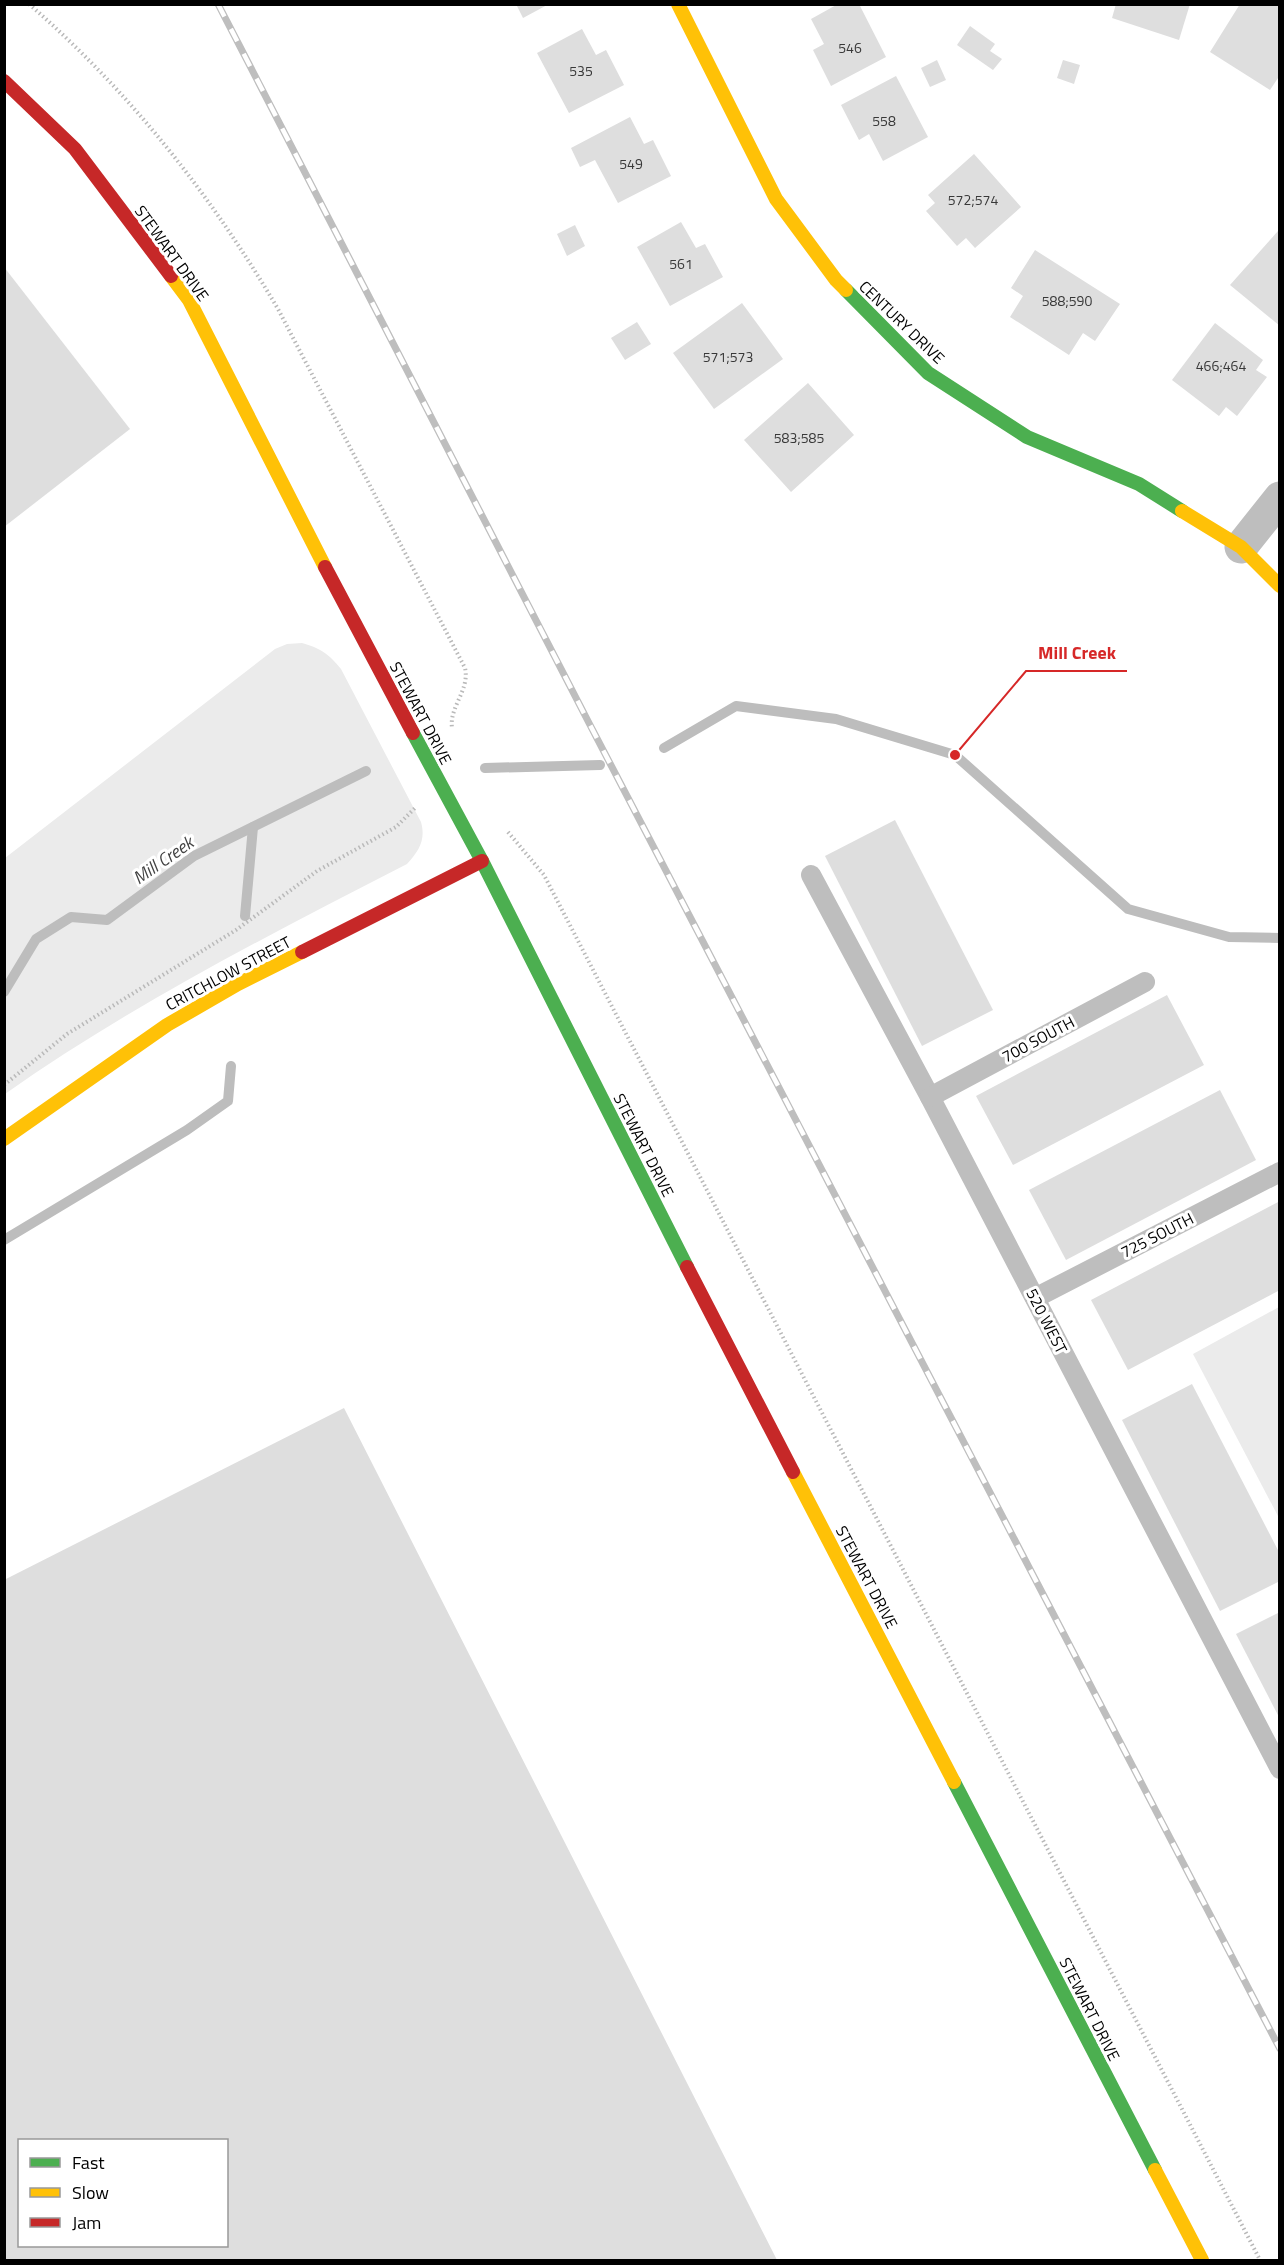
<svg xmlns="http://www.w3.org/2000/svg" width="1284" height="2265" font-family="'Titillium Web',sans-serif">
<style>
.green{fill:#ebebeb}
.lines{fill:none;stroke-linecap:round;stroke-linejoin:round}
.stream{stroke:#bdbdbd;stroke-width:10}
.building{fill:#dedede;fill-rule:evenodd}
.path{stroke:#b9b9b9;stroke-width:4;stroke-dasharray:1.5 3;stroke-linecap:butt}
.lane{stroke:#bebebe;stroke-width:20}
.street{stroke:#bebebe;stroke-width:33}
.fast{stroke:#4caf50;stroke-width:14}
.slow{stroke:#ffc107;stroke-width:14}
.jam{stroke:#c62828;stroke-width:14}
.rail-casing{stroke:#bebebe;stroke-width:7}
.rail{stroke:#fff;stroke-width:4.5;stroke-dasharray:14;stroke-linecap:butt}
.labels{text-anchor:middle;dominant-baseline:central;stroke-width:6;stroke-linejoin:round;paint-order:stroke}
.number-label{font-size:14px;fill:#383838}
.street-label{font-size:16px;fill:#000;stroke:#fff}
.water-label{font-size:18px;font-style:italic;fill:#424242;stroke:#fff}
.leader{fill:none;stroke:#d62828;stroke-width:2}
.callout-dot{fill:#d62828;stroke:#fff;stroke-width:2}
.callout-label{font-size:18px;text-anchor:middle;font-weight:bold;fill:#d62828;stroke:#fff;stroke-width:6;stroke-linejoin:round;paint-order:stroke}
</style>
<rect width="100%" height="100%" fill="#fff"/>
<!-- green -->
<g class="green">
<path d="M302,643C320,648 329,654 341,669L421,822C426,840 419,851 407,864C269,935 131,1005 5,1094V858L275,649L287,644Z"/>
<path d="M1279,1307V1518L1193,1354Z"/>
</g>
<g class="lines">
<!-- stream -->
<g class="stream">
<path d="M664,748L736,706L836,719L955,755L1128,909L1229,937L1280,938"/>
<path d="M485,768L600,765"/>
<path d="M245,916L253,827"/>
<path d="M4,992L36,939L71,917L107,920L194,856L366,771"/>
<path d="M4,1240L187,1130L228,1101L231,1066"/>
</g>
</g>
<!-- building -->
<g class="building">
<path d="M516,4H549L523,18Z"/>
<path d="M838,4H859L886,57L831,86L813,50L824,44L811,19Z"/>
<path d="M1116,4H1190L1179,40L1112,18Z"/>
<path d="M1240,4H1280V75L1270,90L1210,52Z"/>
<path d="M970,26L995,44L990,51L1002,59L993,70L957,45Z"/>
<path d="M582,29L596,55L606,50L624,85L569,113L537,53Z"/>
<path d="M937,60L946,80L930,87L921,68Z"/>
<path d="M1063,60L1080,65L1074,84L1057,78Z"/>
<path d="M896,76L928,137L883,161L869,134L859,140L841,105Z"/>
<path d="M630,117L644,144L653,140L671,176L618,203L595,160L580,167L571,148Z"/>
<path d="M974,154L1021,207L975,248L966,238L957,246L926,211L935,203L928,195Z"/>
<path d="M681,222L696,248L705,244L723,277L670,306L637,247Z"/>
<path d="M575,225L585,246L567,256L557,234Z"/>
<path d="M1278,231L1280,233V326L1230,285Z"/>
<path d="M1035,250L1120,304L1095,341L1083,333L1069,355L1010,317L1023,296L1011,288Z"/>
<path d="M4,267L130,429L4,527Z"/>
<path d="M742,303L783,359L714,409L673,353Z"/>
<path d="M637,322L651,344L625,360L611,338Z"/>
<path d="M1215,323L1263,360L1256,370L1267,377L1237,416L1226,407L1219,416L1172,380Z"/>
<path d="M808,383L854,435L791,492L744,440Z"/>
<path d="M895,820L993,1010L922,1046L825,856Z"/>
<path d="M1167,995L1204,1065L1013,1165L976,1096Z"/>
<path d="M1220,1090L1256,1160L1066,1260L1029,1190Z"/>
<path d="M1280,1201V1290L1128,1370L1091,1300Z"/>
<path d="M1192,1384L1280,1554V1581L1220,1611L1122,1420Z"/>
<path d="M344,1408L777,2260H4V1580ZM20,2140H226V2246H20Z"/>
<path d="M1280,1612V1719L1236,1634Z"/>
</g>
<g class="lines">
<!-- path -->
<g class="path">
<path d="M29,4C130,92 211,195 278,309L465,668C470,690 449,707 452,728"/>
<path d="M508,832L544,875L1260,2260"/>
<path d="M4,1085L67,1034L236,930L317,871L396,827L415,808"/>
</g>
<!-- lane -->
<g class="lane">
<path d="M811,875L930,1097L1280,1769"/>
<path d="M930,1097L1145,982"/>
<path d="M1035,1298L1280,1172"/>
</g>
<!-- street -->
<path class="street" d="M1241,547L1280,498"/>
<!-- fast -->
<g class="fast">
<path d="M846,290L928,373L1027,437L1139,484L1182,511"/>
<path d="M413,733L482,861L687,1267"/>
<path d="M954,1782L1155,2170"/>
</g>
<!-- slow -->
<g class="slow">
<path d="M678,4L776,199L836,280L846,290"/>
<path d="M171,276L189,300L325,567"/>
<path d="M1182,511L1241,547L1280,586"/>
<path d="M4,1139L167,1025L238,984L302,952"/>
<path d="M793,1472L954,1782"/>
<path d="M1155,2170L1202,2260"/>
</g>
<!-- jam -->
<g class="jam">
<path d="M4,81L75,149L171,276"/>
<path d="M325,567L413,733"/>
<path d="M302,952L482,861"/>
<path d="M687,1267L793,1472"/>
</g>
<!-- rail casing -->
<g class="rail-casing">
<path id="rail" d="M218,4L589,723L1280,2049"/>
</g>
<!-- rail -->
<use href="#rail" class="rail"/>
</g>
<g class="labels">
<!-- number labels -->
<g class="number-label">
<text x="850" y="47">546</text>
<text x="581" y="70">535</text>
<text x="884" y="120">558</text>
<text x="631" y="163">549</text>
<text x="973" y="199">572;574</text>
<text x="681" y="263">561</text>
<text x="1067" y="300">588;590</text>
<text x="728" y="356">571;573</text>
<text x="1221" y="365">466;464</text>
<text x="799" y="437">583;585</text>
</g>
<!-- street labels -->
<g class="street-label">
<text transform="translate(172 253) rotate(54)">STEWART DRIVE</text>
<text transform="translate(902 322) rotate(44)">CENTURY DRIVE</text>
<text transform="translate(421 713) rotate(62)">STEWART DRIVE</text>
<text transform="translate(228 973) rotate(-28)">CRITCHLOW STREET</text>
<text transform="translate(1038 1039) rotate(-28)">700 SOUTH</text>
<text transform="translate(644 1145) rotate(63)">STEWART DRIVE</text>
<text transform="translate(1157 1235) rotate(-27)">725 SOUTH</text>
<text transform="translate(1047 1321) rotate(63)">520 WEST</text>
<text transform="translate(867 1577) rotate(62)">STEWART DRIVE</text>
<text transform="translate(1090 2009) rotate(63)">STEWART DRIVE</text>
</g>
<!-- water labels -->
<g class="water-label">
<text transform="translate(163 860) rotate(-35)">Mill Creek</text>
</g>
</g>
<!-- callouts -->
<path class="leader" d="M955 755L1026 671H1127"/>
<circle class="callout-dot" cx="955" cy="755" r="6"/>
<g class="callout-label">
<text x="1077" y="659">Mill Creek</text>
</g>
<!-- border -->
<rect width="1284" height="2265" fill="none" stroke="#000000" stroke-width="12"/>
<!-- legend -->
<rect x="18" y="2139" width="210" height="108" fill="#ffffff" stroke="#999999" stroke-width="1.5"/>
<rect x="30" y="2158" width="30" height="9" fill="#4caf50" stroke="#999999" stroke-width="1.5"/>
<text x="72" y="2169" font-size="18" fill="#000000">Fast</text>
<rect x="30" y="2188" width="30" height="9" fill="#ffc107" stroke="#999999" stroke-width="1.5"/>
<text x="72" y="2199" font-size="18" fill="#000000">Slow</text>
<rect x="30" y="2218" width="30" height="9" fill="#c62828" stroke="#999999" stroke-width="1.5"/>
<text x="72" y="2229" font-size="18" fill="#000000">Jam</text>
</svg>
